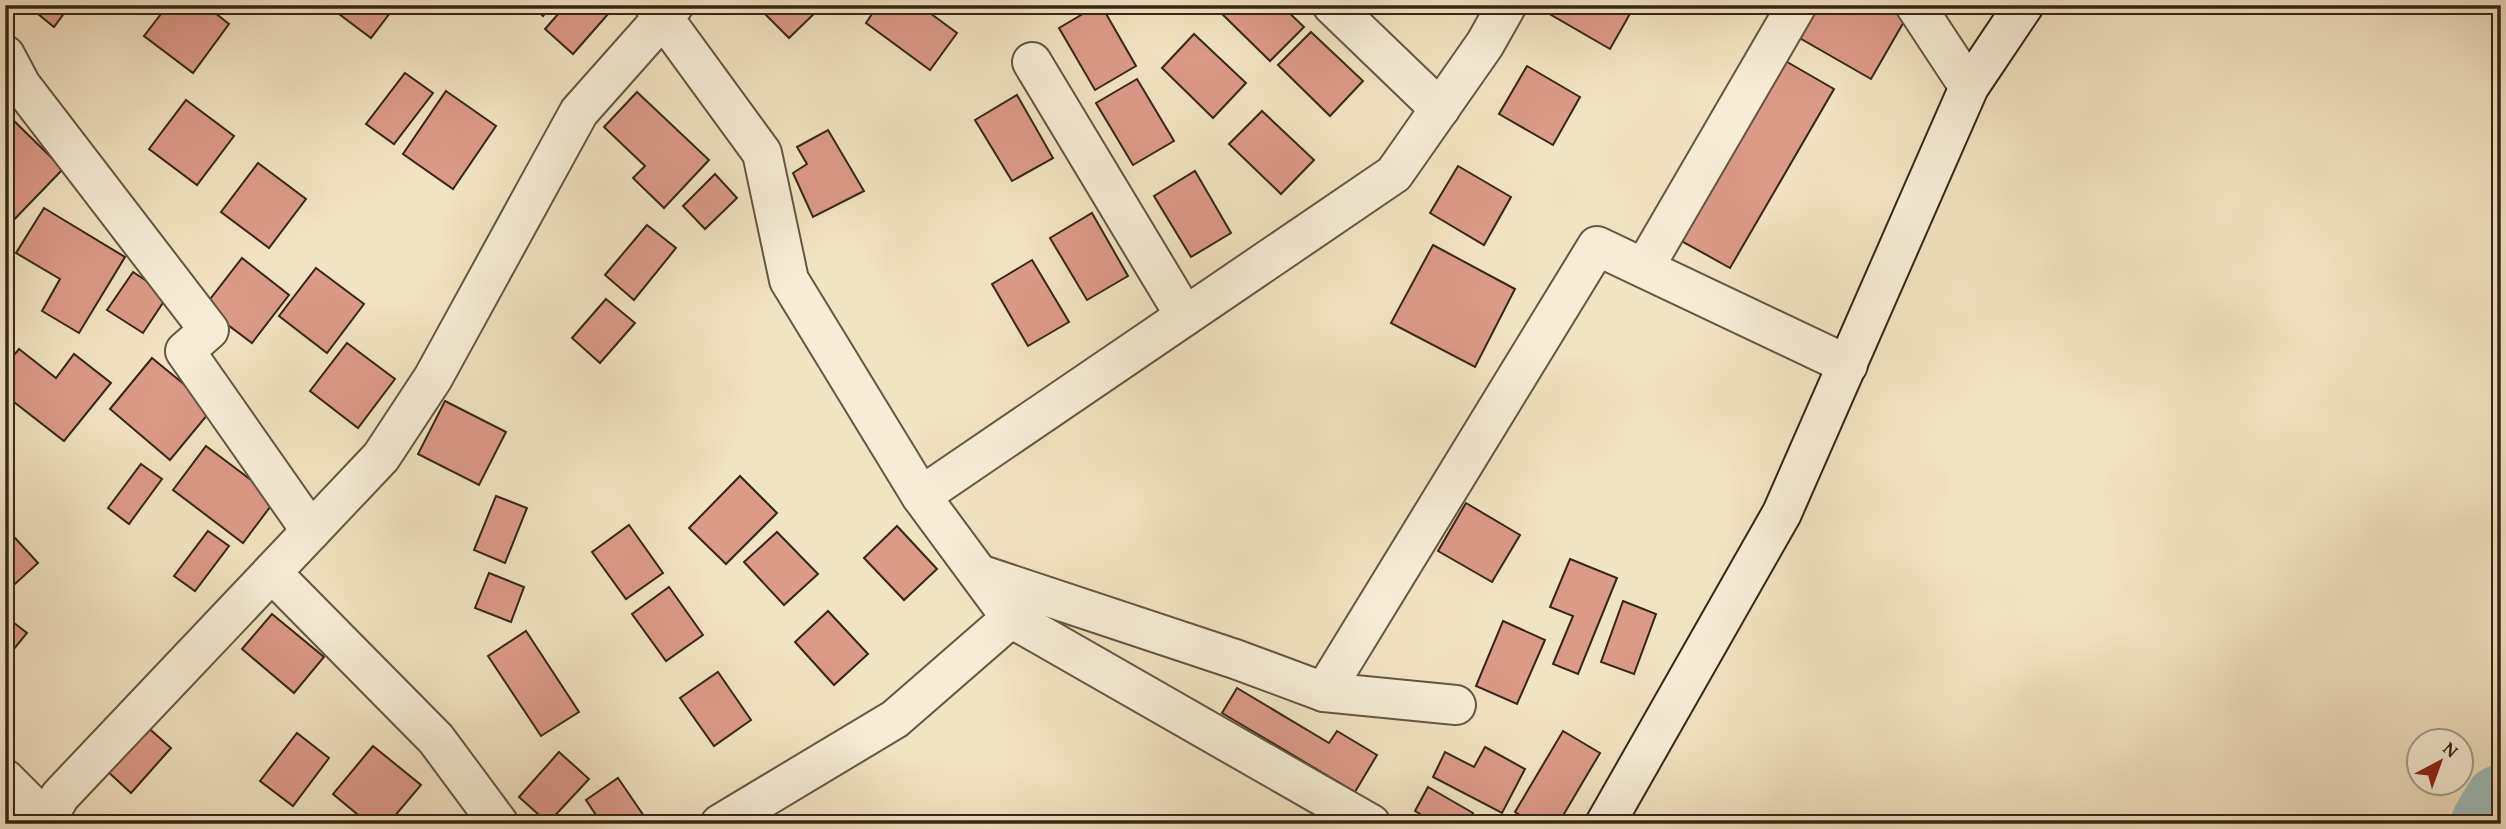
<svg xmlns="http://www.w3.org/2000/svg" width="2506" height="829" font-family="'Gentium Book Plus',serif">
<style>
.lines{fill:none;stroke-linecap:round;stroke-linejoin:round}
.river{stroke:#9dbdba;stroke-width:75}
.building{fill:#dc9a89;stroke:#352715;stroke-width:2}
.street-casing{stroke:#645640;stroke-width:42}
.secondary-casing{stroke:#352715;stroke-width:42}
.street{stroke:#f7edd7;stroke-width:38}
.secondary{stroke:#f7edd7;stroke-width:38}
</style>
<rect width="100%" height="100%" fill="#f2e3c2"/>
<filter id="stains"><feTurbulence type="fractalNoise" baseFrequency=".00286" numOctaves="4"/><feColorMatrix values="0 0 0 0 .2 0 0 0 0 .09 0 0 0 0 .02 0 0 0 .5 -.17"/></filter>
<radialGradient id="worn" r=".72"><stop offset=".6" stop-color="#630" stop-opacity="0"/><stop offset="1" stop-color="#630" stop-opacity=".3"/></radialGradient>
<g class="lines">
<!-- river -->
<path class="river" d="M2488,824L2501,802"/>
</g>
<!-- building -->
<g class="building">
<path d="M27,5H70L54,27Z"/>
<path d="M168,5H205L229,24L193,73L144,36Z"/>
<path d="M327,5H396L371,38Z"/>
<path d="M531,5H552L543,16Z"/>
<path d="M566,5H601L609,13L573,54L545,29Z"/>
<path d="M772,5H823L789,38L764,13Z"/>
<path d="M878,5H919L957,33L930,70L866,23Z"/>
<path d="M1098,5H1101L1136,66L1095,90L1059,28Z"/>
<path d="M1225,5H1281L1304,27L1270,61L1219,11Z"/>
<path d="M1543,5H1635L1610,49L1541,9Z"/>
<path d="M1814,5H1885L1906,18L1871,79L1796,36Z"/>
<path d="M1311,32L1363,81L1330,116L1278,65Z"/>
<path d="M1194,34L1246,83L1213,118L1162,68Z"/>
<path d="M1782,59L1834,89L1730,268L1678,239Z"/>
<path d="M1527,66L1580,97L1553,145L1499,114Z"/>
<path d="M405,73L433,93L394,144L366,124Z"/>
<path d="M1137,79L1174,141L1133,165L1096,103Z"/>
<path d="M446,91L496,126L453,189L403,154Z"/>
<path d="M637,92L709,160L664,208L633,178L645,166L604,127Z"/>
<path d="M1017,95L1053,158L1012,181L975,120Z"/>
<path d="M186,100L234,136L197,185L149,149Z"/>
<path d="M1262,111L1314,160L1281,194L1229,144Z"/>
<path d="M5,112L63,169L6,228L5,227Z"/>
<path d="M828,130L864,191L813,217L793,173L807,164L797,147Z"/>
<path d="M258,163L306,199L269,248L221,212Z"/>
<path d="M1458,166L1511,197L1484,245L1430,213Z"/>
<path d="M1195,171L1231,233L1191,257L1154,196Z"/>
<path d="M715,174L737,198L705,229L683,206Z"/>
<path d="M44,208L125,257L79,333L42,311L60,279L16,253Z"/>
<path d="M1092,213L1128,276L1087,300L1050,238Z"/>
<path d="M647,225L676,248L634,300L605,275Z"/>
<path d="M1433,245L1515,289L1475,367L1391,323Z"/>
<path d="M242,258L289,295L252,343L204,307Z"/>
<path d="M1032,260L1069,322L1028,346L992,284Z"/>
<path d="M316,268L364,304L327,353L279,316Z"/>
<path d="M133,272L168,295L143,333L107,310Z"/>
<path d="M606,299L635,323L600,363L572,338Z"/>
<path d="M347,343L395,379L358,428L310,391Z"/>
<path d="M19,349L56,378L74,354L111,383L64,441L5,395V366Z"/>
<path d="M152,358L213,408L170,460L110,409Z"/>
<path d="M445,401L506,432L479,485L418,454Z"/>
<path d="M206,446L276,499L243,543L173,490Z"/>
<path d="M141,464L162,479L129,524L108,508Z"/>
<path d="M740,476L777,513L726,564L689,528Z"/>
<path d="M496,496L527,508L505,563L474,550Z"/>
<path d="M1466,503L1520,535L1492,582L1438,551Z"/>
<path d="M629,525L663,573L626,599L592,552Z"/>
<path d="M897,526L937,569L904,600L864,558Z"/>
<path d="M5,527L38,563L5,593Z"/>
<path d="M208,531L229,546L195,591L174,576Z"/>
<path d="M777,532L818,574L784,605L744,562Z"/>
<path d="M1570,559L1617,578L1578,674L1553,664L1573,616L1550,607Z"/>
<path d="M489,573L524,587L511,622L475,608Z"/>
<path d="M669,587L703,635L666,661L632,614Z"/>
<path d="M1623,601L1656,614L1634,674L1601,662Z"/>
<path d="M828,611L868,654L834,685L795,642Z"/>
<path d="M272,614L324,657L294,693L242,649Z"/>
<path d="M5,616L27,633L5,660Z"/>
<path d="M1503,621L1545,640L1517,704L1476,686Z"/>
<path d="M526,631L579,712L541,736L488,656Z"/>
<path d="M718,672L751,720L714,746L680,698Z"/>
<path d="M1237,688L1329,743L1337,731L1377,755L1355,792L1222,713Z"/>
<path d="M144,724L171,748L131,793L105,769Z"/>
<path d="M1563,731L1600,753L1558,824H1534L1515,812Z"/>
<path d="M297,733L329,758L293,806L260,781Z"/>
<path d="M373,746L421,785L388,824H369L333,794Z"/>
<path d="M1485,747L1525,769L1502,813L1433,777L1445,752L1474,767Z"/>
<path d="M559,752L589,779L548,823L519,797Z"/>
<path d="M618,778L646,819L639,824H602L586,800Z"/>
<path d="M1428,787L1473,813L1466,824H1437L1415,811Z"/>
</g>
<g class="lines">
<!-- street casing -->
<g class="street-casing">
<g id="street">
<path d="M654,5L762,153L789,280L921,496L1011,618L1371,824"/>
<path d="M1332,5L1440,109"/>
<path d="M1915,5L1969,87"/>
<path d="M5,55L21,85L209,330L185,351L311,531"/>
<path d="M1032,62L1185,316"/>
<path d="M1644,268L1797,5"/>
<path d="M921,496L1394,174L1485,44L1507,5"/>
<path d="M272,573L436,739L499,824"/>
<path d="M979,574L1235,659L1324,692L1456,705"/>
<path d="M1324,692L1597,246L1848,365"/>
<path d="M5,779L50,824"/>
<path d="M44,824L60,796L381,457L433,378L579,112L674,5"/>
<path d="M720,824L895,719L1011,618"/>
</g>
</g>
<!-- secondary casing -->
<g class="secondary-casing">
<path id="secondary" d="M1605,824L1782,513L1969,87L2024,5"/>
</g>
<!-- street -->
<use href="#street" class="street"/>
<!-- secondary -->
<use href="#secondary" class="secondary"/>
</g>
<!-- margin -->
<rect width="2506" height="829" fill="none" stroke="#f2e3c2" stroke-width="28"/>
<rect x="7" y="7" width="2492" height="815" fill="none" stroke="#352715" stroke-width="3.5"/>
<rect x="14" y="14" width="2478" height="801" fill="none" stroke="#352715" stroke-width="2"/>
<!-- north arrow -->
<g transform="translate(2440 762) rotate(41)"><circle r="33" fill="#f7edd7" stroke="#a99e89" stroke-width="2"/>
<path d="M0-5L12 26L0 18L-12 26Z" fill="#8f2418"/>
<text y="-10" font-size="19" font-weight="bold" text-anchor="middle" fill="#352715">N</text>
</g>
<rect width="100%" height="100%" filter="url(#stains)"/>
<rect width="100%" height="100%" fill="url(#worn)"/>
</svg>
